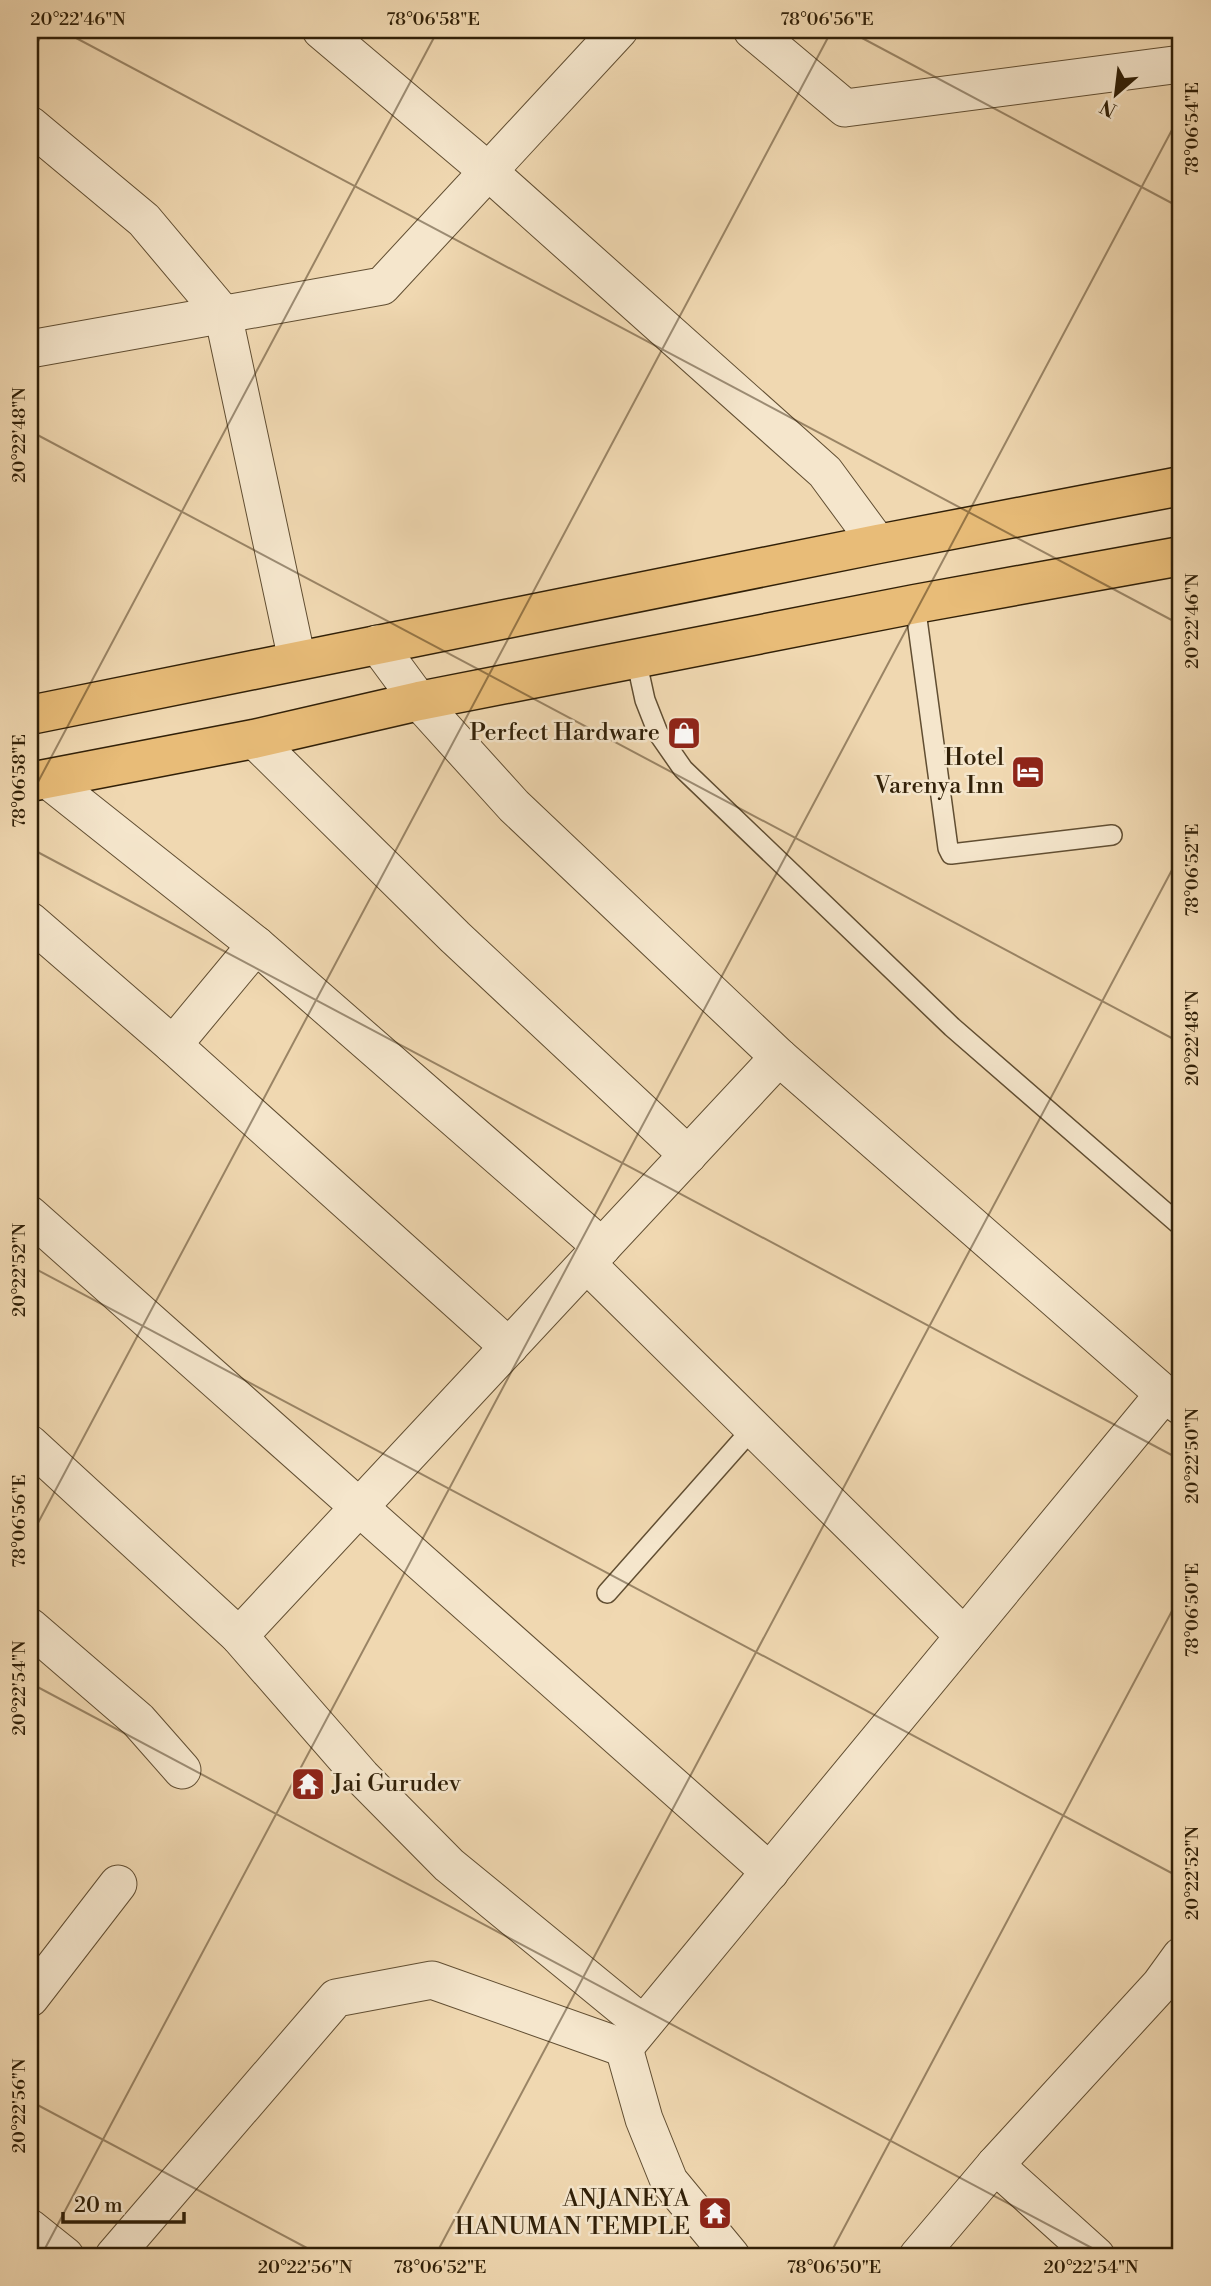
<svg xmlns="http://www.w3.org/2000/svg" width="1211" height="2286" font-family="'Libre Bodoni',serif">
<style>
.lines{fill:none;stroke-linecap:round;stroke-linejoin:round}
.lane-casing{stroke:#614e32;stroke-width:22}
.street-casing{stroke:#614e32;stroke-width:39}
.primary-casing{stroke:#312008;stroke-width:41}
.lane{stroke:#f5e6cc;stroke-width:19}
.street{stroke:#f5e6cc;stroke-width:37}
.primary{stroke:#e8bc78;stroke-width:38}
.ticks{fill:none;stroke:#312008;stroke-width:2;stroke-opacity:0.45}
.labels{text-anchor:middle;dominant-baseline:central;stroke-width:5;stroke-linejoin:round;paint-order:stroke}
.poi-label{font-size:24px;fill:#312008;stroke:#f5e6cc;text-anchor:end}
.neatline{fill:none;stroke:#312008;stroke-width:2.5}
.ticks-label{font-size:18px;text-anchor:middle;fill:#312008}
</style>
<rect width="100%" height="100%" fill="#f0d8b1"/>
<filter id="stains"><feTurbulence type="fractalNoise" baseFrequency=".00286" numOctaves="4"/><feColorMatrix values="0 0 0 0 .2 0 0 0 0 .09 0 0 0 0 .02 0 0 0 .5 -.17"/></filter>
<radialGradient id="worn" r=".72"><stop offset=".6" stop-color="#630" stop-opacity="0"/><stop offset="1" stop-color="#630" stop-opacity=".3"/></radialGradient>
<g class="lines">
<!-- lane casing -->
<g class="lane-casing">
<g id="lane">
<path d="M915,604L948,848L951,854L1112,835"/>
<path d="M636,659L645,700L658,733L683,769L952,1027L1181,1226"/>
<path d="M607,1593L753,1428"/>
</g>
</g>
<!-- street casing -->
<g class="street-casing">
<g id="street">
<path d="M321,30L489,172L825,472L878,544"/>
<path d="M752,30L845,108L1181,64"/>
<path d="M30,125L144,220L223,314L297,660"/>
<path d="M30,349L382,286L619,30"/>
<path d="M377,644L419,701L514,806L779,1057L1164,1394L1181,1406"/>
<path d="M254,739L455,937L688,1155"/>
<path d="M47,779L256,945L602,1247"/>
<path d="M30,921L173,1045L509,1347"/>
<path d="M173,1045L256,945"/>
<path d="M30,1215L770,1872"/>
<path d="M587,1264L964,1636"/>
<path d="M30,1444L239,1636L362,1777L449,1865L643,2024"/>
<path d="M30,1627L138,1720L182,1770"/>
<path d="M239,1636L779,1057"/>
<path d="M30,1998L118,1884"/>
<path d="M624,2048L1164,1394"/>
<path d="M624,2048L644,2119L669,2181L731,2256"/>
<path d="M995,2165L1096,2256"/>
<path d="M30,2228L65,2256"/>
<path d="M114,2256L336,1998L432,1980L624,2048"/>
<path d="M918,2256L995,2165L1160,1985L1181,1956"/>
</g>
</g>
<!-- primary casing -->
<g class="primary-casing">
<g id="primary">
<path d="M30,715L878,544L1181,486"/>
<path d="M30,782L254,739L419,701L915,604L1181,556"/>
</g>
</g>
<!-- lane -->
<use href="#lane" class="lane"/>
<!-- street -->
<use href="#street" class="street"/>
<!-- primary -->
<use href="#primary" class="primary"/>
</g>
<!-- ticks -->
<path class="ticks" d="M61,30L1181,625M847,30L1181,208M30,57L44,30M30,431L1181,1043M30,797L438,30M30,848L1181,1460M30,1266L1181,1878M30,1538L832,30M30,1683L1107,2256M30,2101L322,2256M41,2256L1181,113M435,2256L1181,853M829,2256L1181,1594"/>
<!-- icons -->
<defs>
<g id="shop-square" transform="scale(1.75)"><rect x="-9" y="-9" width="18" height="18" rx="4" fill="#8f2418" stroke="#f5e6cc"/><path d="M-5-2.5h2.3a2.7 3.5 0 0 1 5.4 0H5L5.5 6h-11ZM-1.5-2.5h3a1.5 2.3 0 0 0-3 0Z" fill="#fff"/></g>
<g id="hotel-square" transform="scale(1.75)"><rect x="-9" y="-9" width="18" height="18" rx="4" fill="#8f2418" stroke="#f5e6cc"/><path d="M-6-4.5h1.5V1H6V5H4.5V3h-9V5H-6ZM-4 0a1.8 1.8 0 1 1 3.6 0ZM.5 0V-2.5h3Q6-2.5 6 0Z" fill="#fff"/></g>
<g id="temple-square" transform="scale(1.75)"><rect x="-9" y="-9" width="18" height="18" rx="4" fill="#8f2418" stroke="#f5e6cc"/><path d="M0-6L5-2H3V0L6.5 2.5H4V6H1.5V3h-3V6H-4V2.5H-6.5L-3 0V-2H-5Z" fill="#fff"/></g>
</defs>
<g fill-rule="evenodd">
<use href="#shop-square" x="684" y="733"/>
<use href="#hotel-square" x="1028" y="772"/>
<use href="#temple-square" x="308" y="1784"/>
<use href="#temple-square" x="715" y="2213"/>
</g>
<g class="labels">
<!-- poi labels -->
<g class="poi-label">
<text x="660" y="733">Perfect Hardware</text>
<text x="1004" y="758">Hotel<tspan x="1004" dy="28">Varenya Inn</tspan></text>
<text x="332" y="1784" text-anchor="start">Jai Gurudev</text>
<text x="690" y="2199">ANJANEYA<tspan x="690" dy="28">HANUMAN TEMPLE</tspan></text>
</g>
</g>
<!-- margin -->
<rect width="1211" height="2286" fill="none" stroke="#f0d8b1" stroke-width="77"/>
<!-- north arrow -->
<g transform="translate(1116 94) rotate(208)" stroke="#f5e6cc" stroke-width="5" paint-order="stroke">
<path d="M0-5L12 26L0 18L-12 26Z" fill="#312008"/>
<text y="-10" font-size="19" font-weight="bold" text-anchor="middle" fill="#312008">N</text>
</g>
<!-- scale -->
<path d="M63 2212v10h121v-10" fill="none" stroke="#312008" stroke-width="3.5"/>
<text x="74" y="2212" font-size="21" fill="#312008" stroke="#f5e6cc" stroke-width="5" paint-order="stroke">20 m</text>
<rect x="38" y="38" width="1134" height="2210" class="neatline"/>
<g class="ticks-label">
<text x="78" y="25">20°22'46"N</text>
<text x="433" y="25">78°06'58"E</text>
<text x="827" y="25">78°06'56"E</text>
<text transform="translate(1192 129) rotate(-90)" y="6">78°06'54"E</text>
<text transform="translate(19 435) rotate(-90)" y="6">20°22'48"N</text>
<text transform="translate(1192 621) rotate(-90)" y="6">20°22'46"N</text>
<text transform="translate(19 781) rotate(-90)" y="6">78°06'58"E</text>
<text transform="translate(1192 870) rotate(-90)" y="6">78°06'52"E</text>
<text transform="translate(1192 1038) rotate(-90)" y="6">20°22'48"N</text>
<text transform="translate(19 1270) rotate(-90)" y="6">20°22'52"N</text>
<text transform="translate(1192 1456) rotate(-90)" y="6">20°22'50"N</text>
<text transform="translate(19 1521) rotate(-90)" y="6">78°06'56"E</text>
<text transform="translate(1192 1610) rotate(-90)" y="6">78°06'50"E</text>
<text transform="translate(19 1688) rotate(-90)" y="6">20°22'54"N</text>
<text transform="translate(1192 1873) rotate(-90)" y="6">20°22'52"N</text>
<text transform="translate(19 2106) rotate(-90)" y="6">20°22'56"N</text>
<text x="305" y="2273">20°22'56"N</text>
<text x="440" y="2273">78°06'52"E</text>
<text x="834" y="2273">78°06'50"E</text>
<text x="1091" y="2273">20°22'54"N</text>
</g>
<rect width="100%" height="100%" filter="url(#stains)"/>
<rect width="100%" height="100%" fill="url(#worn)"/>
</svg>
